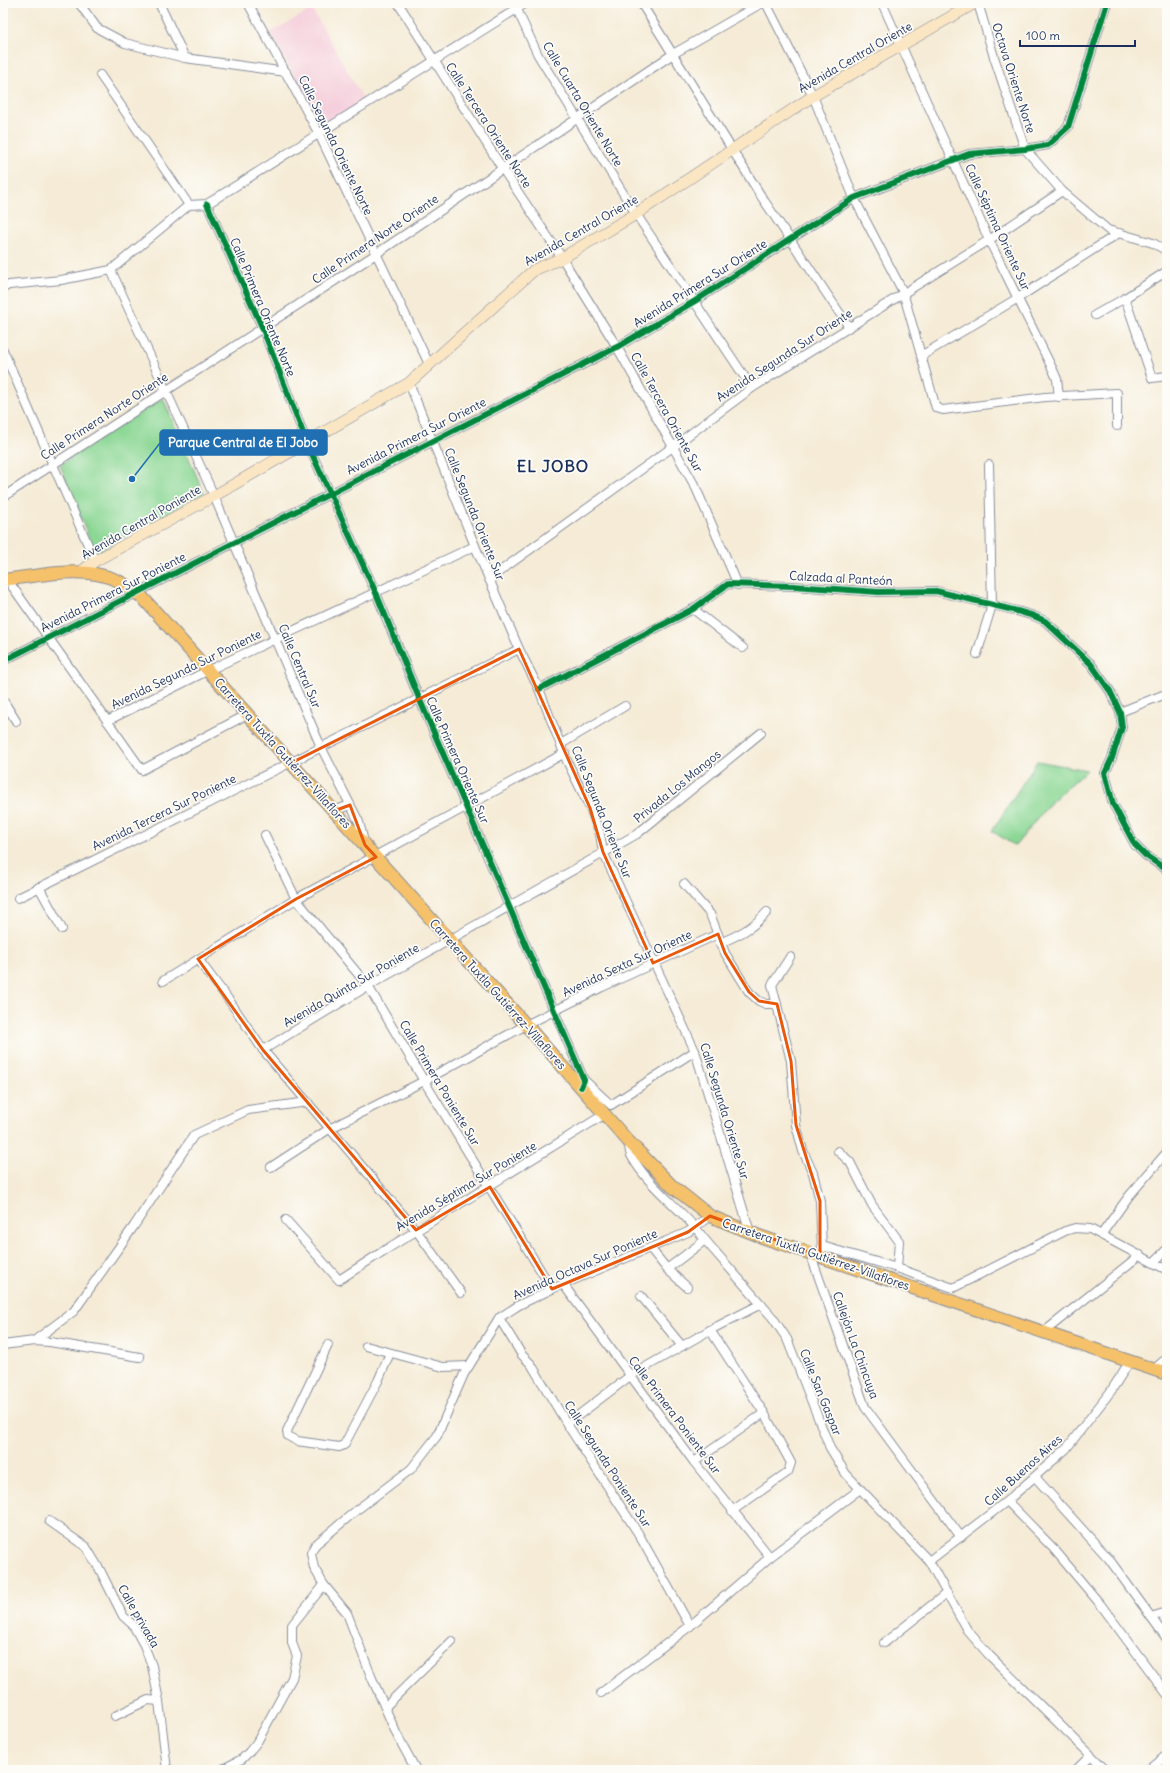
<svg xmlns="http://www.w3.org/2000/svg" width="1170" height="1773" font-family="Delius,sans-serif">
<style>
.built{fill:#f5cfdc}
.green{fill:#8bd794;stroke:#538379}
.lines{fill:none;stroke-linecap:round;stroke-linejoin:round}
.street-casing{stroke:#888d9a;stroke-width:10}
.secondary-casing{stroke:#888d9a;stroke-width:12}
.primary-casing{stroke:#888d9a;stroke-width:14}
.street{stroke:#fff;stroke-width:8}
.secondary{stroke:#fbe6c4;stroke-width:11}
.primary{stroke:#f5c16b;stroke-width:12}
.cycleway-casing{stroke:#fdfcf7;stroke-width:8}
.cycleway{stroke:#00873e;stroke-width:6}
.marked{fill:none;stroke:#e8590c;stroke-width:3;stroke-linejoin:round}
.labels{text-anchor:middle;dominant-baseline:central;stroke-width:3.5;stroke-linejoin:round;paint-order:stroke}
.street-label{font-size:12px;fill:#1b2f5e;stroke:#fdfcf7}
.district-label{font-size:16px;font-weight:bold;letter-spacing:1px;fill:#1b2f5e;stroke:#fdfcf7}
.leader{fill:none;stroke:#1f6fb2;stroke-width:1.5}
.callout-dot{fill:#1f6fb2;stroke:#fdfcf7;stroke-width:1.5}
.callout{fill:#1f6fb2;stroke:#1f6fb2;stroke-width:1.5}
.callout-label{font-size:13px;text-anchor:middle;font-weight:bold;fill:#fff}
</style>
<rect width="100%" height="100%" fill="#fdfcf7"/>
<filter id="ink" filterUnits="userSpaceOnUse"><feTurbulence type="fractalNoise" baseFrequency=".025" numOctaves="2"/><feDisplacementMap in="SourceGraphic" scale="8" xChannelSelector="R" yChannelSelector="G"/><feConvolveMatrix kernelMatrix="1 2 1 2 8 2 1 2 1" color-interpolation-filters="sRGB"/></filter>
<filter id="wash" filterUnits="userSpaceOnUse"><feTurbulence type="fractalNoise" baseFrequency=".012" numOctaves="4" result="noise"/><feDisplacementMap in="SourceGraphic" scale="16" xChannelSelector="R" yChannelSelector="G"/><feGaussianBlur stdDeviation="0.9" result="paint"/><feColorMatrix in="noise" values="0 0 0 0 0 0 0 0 0 0 0 0 0 0 0 0 0 1.4 0 .05"/><feComposite in="paint" operator="in"/></filter>
<g filter="url(#wash)">
<rect width="100%" height="100%" fill="#f5ebd6"/>
<!-- built -->
<path class="built" d="M312,9L365,102L324,127L270,33Z"/>
<!-- green -->
<g class="green">
<path d="M163,398L204,493L95,553L60,465Z"/>
<path d="M1037,761L1087,770L1052,801L1015,846L992,831Z"/>
</g>
</g>
<g filter="url(#ink)">
<g class="lines">
<!-- street casing -->
<g class="street-casing">
<g id="street">
<path d="M79,3L97,28L125,43L185,58L286,72"/>
<path d="M159,3L185,58"/>
<path d="M248,3L319,134L429,364"/>
<path d="M398,3L502,168L562,258L617,347L696,488L738,585"/>
<path d="M514,3L538,55L636,214L752,388"/>
<path d="M641,3L761,196L849,327"/>
<path d="M766,3L813,96L854,198L903,292L936,408L943,410L1045,397L1117,393V426"/>
<path d="M882,3L989,240L1053,370L1057,379L1059,397"/>
<path d="M978,3L994,57L1025,149L1062,191L1108,230L1153,243L1167,251"/>
<path d="M100,75L189,205"/>
<path d="M207,204L262,327L307,443L376,593L419,698L584,1080L581,1087"/>
<path d="M111,270L214,496L321,747L359,822L364,842"/>
<path d="M3,288L9,285L61,280L111,270L189,205L207,204L526,3"/>
<path d="M1125,298L1152,378L1167,376"/>
<path d="M1095,315L1125,298L1167,271"/>
<path d="M3,350L95,561"/>
<path d="M921,356L1018,298L1119,233"/>
<path d="M409,383L475,546L519,649L539,689L567,761L590,808L600,834L603,852L695,1051L750,1232"/>
<path d="M3,497L376,254L673,54L762,3"/>
<path d="M7,579L142,770L248,714"/>
<path d="M489,579L674,446L752,388L989,240L1062,191"/>
<path d="M693,609L743,648"/>
<path d="M977,654L992,605L989,465"/>
<path d="M3,661L617,347L695,301L854,198L969,154L1025,149L1048,145L1068,127L1107,3"/>
<path d="M539,689L693,609L728,584L793,586L878,592L936,591L1017,611L1034,616L1045,621L1091,664L1110,691L1120,712L1122,727L1112,758L1105,773L1113,804L1135,845L1145,855L1167,870"/>
<path d="M3,700L16,721"/>
<path d="M1120,712L1163,695H1167"/>
<path d="M107,721L209,670L475,546"/>
<path d="M561,744L625,706"/>
<path d="M334,811L350,805"/>
<path d="M265,835L296,899L368,986L424,1081L552,1289"/>
<path d="M684,884L710,914L725,953L749,992L759,1001L766,1004H777"/>
<path d="M39,887L62,929"/>
<path d="M18,898L519,649"/>
<path d="M720,943C739,935 753,928 767,912"/>
<path d="M790,957L772,985L791,1061L796,1125L803,1151L813,1173L820,1201L822,1249"/>
<path d="M198,959L231,1003L263,1050L416,1230L461,1293"/>
<path d="M163,981L296,899L565,753"/>
<path d="M263,1050L368,986L637,834L761,733"/>
<path d="M584,1080L611,1105L695,1051"/>
<path d="M629,1142C629,1147 629,1153 632,1157C650,1189 684,1210 705,1240L773,1318L787,1339L830,1448L846,1474L929,1561L967,1630L989,1655L1106,1770"/>
<path d="M838,1151L850,1162L872,1205L899,1241L897,1268"/>
<path d="M271,1167L329,1129L424,1081L526,1025L602,987L718,934"/>
<path d="M286,1220L339,1280L382,1252L605,1114"/>
<path d="M1101,1235L1129,1196L1167,1152"/>
<path d="M822,1246L897,1268L953,1288L1065,1231L1075,1228L1090,1229L1167,1270"/>
<path d="M650,1248L667,1269L687,1287"/>
<path d="M810,1253L865,1407L961,1537"/>
<path d="M1154,1262L1167,1249"/>
<path d="M667,1269L705,1240"/>
<path d="M563,1284L694,1462L770,1557"/>
<path d="M641,1296L682,1346"/>
<path d="M499,1318L522,1355L531,1364L567,1424L638,1533L690,1626"/>
<path d="M710,1330L764,1413L791,1463L788,1472L732,1511"/>
<path d="M1044,1332L1140,1255"/>
<path d="M34,1341L74,1311L134,1226L194,1135L248,1110L308,1102"/>
<path d="M3,1345L34,1341L50,1342L140,1357"/>
<path d="M328,1345L287,1431L288,1436L297,1441L339,1447L344,1445L378,1381L390,1353"/>
<path d="M366,1346L443,1367L469,1366"/>
<path d="M1154,1369L1167,1358"/>
<path d="M567,1424L630,1376L710,1330L761,1304"/>
<path d="M694,1462L764,1413"/>
<path d="M1035,1477L1109,1559L1167,1639"/>
<path d="M1007,1501L1053,1548L1101,1605L1167,1694"/>
<path d="M49,1521L86,1547L100,1570L123,1616L133,1625L144,1645L152,1666L159,1701L167,1770"/>
<path d="M929,1561L1007,1501L1066,1449L1111,1391L1130,1361"/>
<path d="M1151,1617L1167,1612"/>
<path d="M884,1643L947,1593"/>
<path d="M601,1693L690,1626L770,1557L860,1489"/>
<path d="M385,1707L452,1641"/>
<path d="M115,1716L148,1700L159,1701"/>
<path d="M221,1770L242,1759L249,1752L257,1742L292,1678L297,1656L292,1643V1625L324,1585"/>
<path d="M416,1770L397,1735L371,1676L347,1613L324,1585L314,1568L311,1553L315,1545L358,1509L411,1469L437,1436L464,1374L499,1318L519,1305L552,1289L688,1232L710,1216"/>
<path d="M1076,1770L1090,1756"/>
<path d="M1148,1770L1167,1755"/>
</g>
</g>
<!-- secondary casing -->
<g class="secondary-casing">
<path id="secondary" d="M82,571L95,561L214,496L409,383L534,270L562,258L636,214L813,96L975,3"/>
</g>
<!-- primary casing -->
<g class="primary-casing">
<path id="primary" d="M3,580C38,576 85,564 118,581C127,585 135,592 143,598L526,1025L628,1141L672,1186L710,1216L762,1237L1167,1374"/>
</g>
<!-- street -->
<use href="#street" class="street"/>
<!-- secondary -->
<use href="#secondary" class="secondary"/>
<!-- primary -->
<use href="#primary" class="primary"/>
<!-- cycleway casing -->
<g class="cycleway-casing">
<g id="cycleway">
<path d="M207,204L262,327L307,443L376,593L419,698L584,1080L581,1087"/>
<path d="M3,661L617,347L695,301L854,198L969,154L1025,149L1048,145L1068,127L1107,3"/>
<path d="M539,689L693,609L728,584L793,586L878,592L936,591L1017,611L1034,616L1045,621L1091,664L1110,691L1120,712L1122,727L1112,758L1105,773L1113,804L1135,845L1145,855L1167,870"/>
</g>
</g>
<!-- cycleway -->
<use href="#cycleway" class="cycleway"/>
</g>
</g>
<!-- marked area -->
<path class="marked" d="M519,649L590,808L603,852L653,963L718,934L725,953L749,992L759,1001L777,1004L791,1061L796,1125L820,1201V1256L710,1216L688,1232L552,1289L490,1187L416,1230L263,1050L198,959L296,899L376,857L365,845L350,805L334,811L291,763Z"/>
<g class="labels">
<!-- street labels -->
<g class="street-label">
<text transform="translate(855 57) rotate(-30)">Avenida Central Oriente</text>
<text transform="translate(1014 78) rotate(72)">Octava Oriente Norte</text>
<text transform="translate(583 104) rotate(59)">Calle Cuarta Oriente Norte</text>
<text transform="translate(489 125) rotate(57)">Calle Tercera Oriente Norte</text>
<text transform="translate(336 145) rotate(64)">Calle Segunda Oriente Norte</text>
<text transform="translate(998 227) rotate(65)">Calle Séptima Oriente Sur</text>
<text transform="translate(581 230) rotate(-30)">Avenida Central Oriente</text>
<text transform="translate(375 239) rotate(-34)">Calle Primera Norte Oriente</text>
<text transform="translate(700 283) rotate(-32)">Avenida Primera Sur Oriente</text>
<text transform="translate(263 307) rotate(67)">Calle Primera Oriente Norte</text>
<text transform="translate(784 355) rotate(-33)">Avenida Segunda Sur Oriente</text>
<text transform="translate(667 412) rotate(61)">Calle Tercera Oriente Sur</text>
<text transform="translate(104 416) rotate(-33)">Calle Primera Norte Oriente</text>
<text transform="translate(416 436) rotate(-27)">Avenida Primera Sur Oriente</text>
<text transform="translate(475 514) rotate(68)">Calle Segunda Oriente Sur</text>
<text transform="translate(141 522) rotate(-30)">Avenida Central Poniente</text>
<text transform="translate(841 578) rotate(3)">Calzada al Panteón</text>
<text transform="translate(113 592) rotate(-27)">Avenida Primera Sur Poniente</text>
<text transform="translate(300 666) rotate(67)">Calle Central Sur</text>
<text transform="translate(186 669) rotate(-26)">Avenida Segunda Sur Poniente</text>
<text transform="translate(283 753) rotate(48)">Carretera Tuxtla Gutiérrez-Villaflores</text>
<text transform="translate(458 760) rotate(66)">Calle Primera Oriente Sur</text>
<text transform="translate(677 786) rotate(-39)">Privada Los Mangos</text>
<text transform="translate(164 812) rotate(-26)">Avenida Tercera Sur Poniente</text>
<text transform="translate(602 812) rotate(68)">Calle Segunda Oriente Sur</text>
<text transform="translate(627 963) rotate(-25)">Avenida Sexta Sur Oriente</text>
<text transform="translate(351 985) rotate(-30)">Avenida Quinta Sur Poniente</text>
<text transform="translate(498 994) rotate(48)">Carretera Tuxtla Gutiérrez-Villaflores</text>
<text transform="translate(440 1083) rotate(59)">Calle Primera Poniente Sur</text>
<text transform="translate(725 1111) rotate(73)">Calle Segunda Oriente Sur</text>
<text transform="translate(466 1186) rotate(-31)">Avenida Séptima Sur Poniente</text>
<text transform="translate(816 1254) rotate(19)">Carretera Tuxtla Gutiérrez-Villaflores</text>
<text transform="translate(585 1264) rotate(-24)">Avenida Octava Sur Poniente</text>
<text transform="translate(856 1345) rotate(70)">Callejón La Chincuya</text>
<text transform="translate(821 1392) rotate(68)">Calle San Gaspar</text>
<text transform="translate(675 1415) rotate(53)">Calle Primera Poniente Sur</text>
<text transform="translate(608 1464) rotate(57)">Calle Segunda Poniente Sur</text>
<text transform="translate(1023 1470) rotate(-42)">Calle Buenos Aires</text>
<text transform="translate(139 1616) rotate(60)">Calle privada</text>
</g>
<!-- district labels -->
<g class="district-label">
<text x="553" y="466">EL JOBO</text>
</g>
</g>
<!-- callouts -->
<path class="leader" d="M132 479L160 443"/>
<circle class="callout-dot" cx="132" cy="479" r="4"/>
<rect class="callout" x="160" y="430" width="167" height="25" rx="4"/>
<g class="callout-label">
<text x="243" y="447">Parque Central de El Jobo</text>
</g>
<!-- margin -->
<rect width="1170" height="1773" fill="none" stroke="#fdfcf7" stroke-width="16"/>
<!-- scale -->
<path d="M1020 40v6h115v-6" fill="none" stroke="#1b2f5e" stroke-width="2"/>
<text x="1026" y="40" font-size="12" fill="#1b2f5e" stroke="#fdfcf7" stroke-width="3" paint-order="stroke">100 m</text>
</svg>
